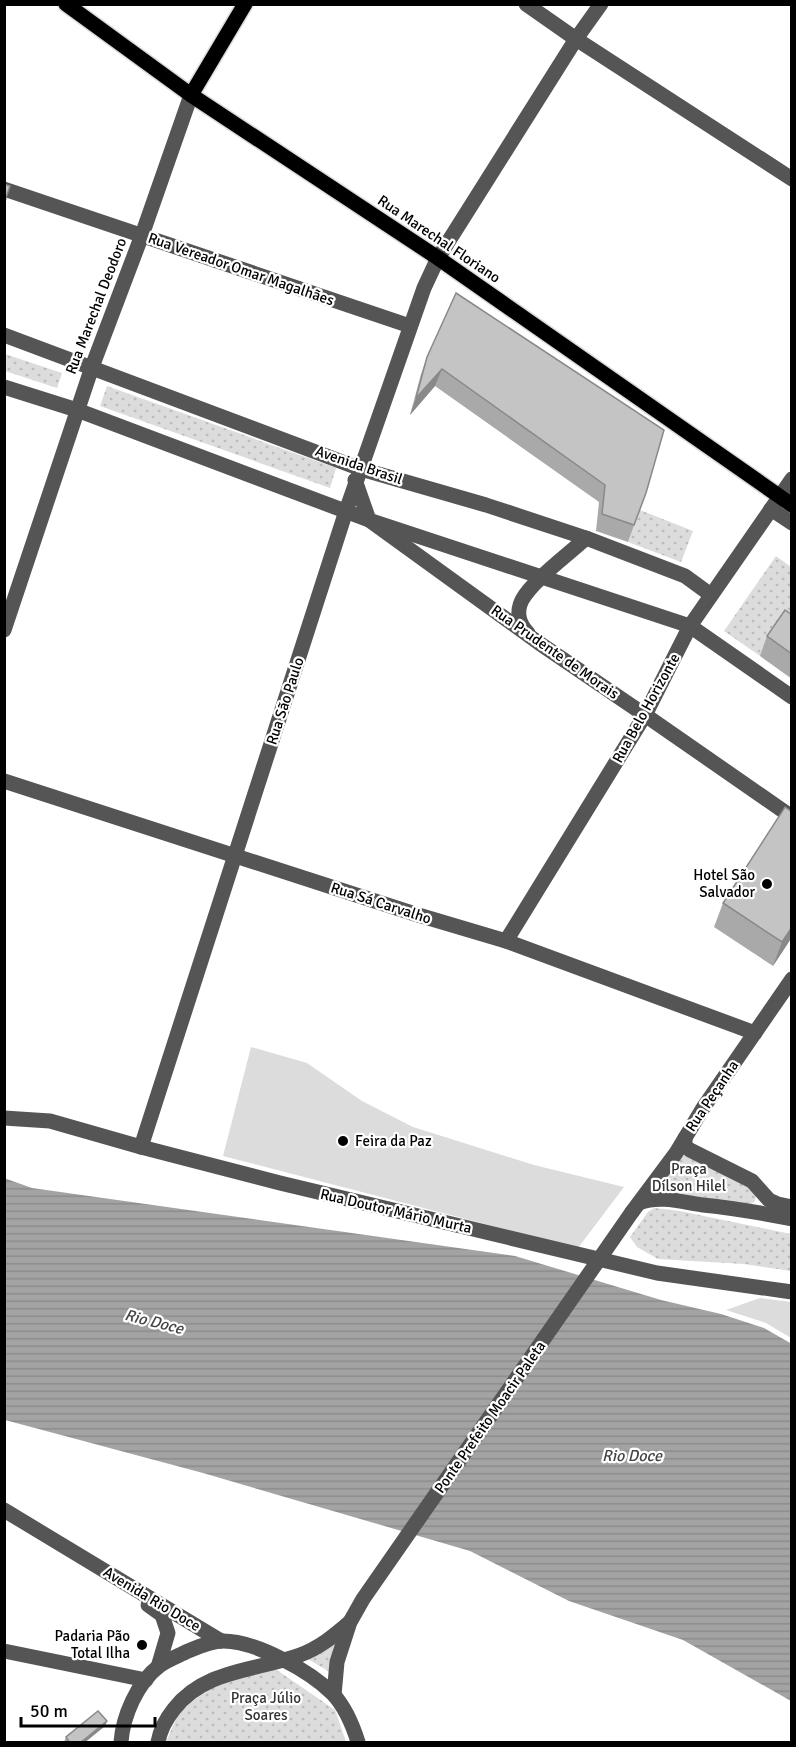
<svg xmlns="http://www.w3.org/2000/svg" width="796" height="1747" font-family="Signika,sans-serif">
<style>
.grass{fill:url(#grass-dots)}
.garden{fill:#dcdcdc}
.water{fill:url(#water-rules)}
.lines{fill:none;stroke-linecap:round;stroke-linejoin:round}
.major-casing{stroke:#dbdbdb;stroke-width:18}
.minor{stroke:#555;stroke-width:15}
.major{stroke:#000;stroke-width:15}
.minor-bridge{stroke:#555;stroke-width:15}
.wall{fill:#a9a9a9}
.shaded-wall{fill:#898989}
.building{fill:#c4c4c4;stroke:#898989;stroke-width:1.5}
.poi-dot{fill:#000;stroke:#fff;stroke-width:2}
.labels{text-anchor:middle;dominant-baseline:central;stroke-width:4.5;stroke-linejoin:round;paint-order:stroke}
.street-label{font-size:15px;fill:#000;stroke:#fff}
.poi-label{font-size:15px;fill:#000;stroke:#fff;text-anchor:end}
.park-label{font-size:15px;fill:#333;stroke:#fff}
.water-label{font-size:16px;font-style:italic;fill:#444;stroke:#fff}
</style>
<defs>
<pattern id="grass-dots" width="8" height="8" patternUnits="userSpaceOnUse" patternTransform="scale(1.5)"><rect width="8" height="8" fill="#dcdcdc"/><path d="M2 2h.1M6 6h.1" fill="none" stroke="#bbb" stroke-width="1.8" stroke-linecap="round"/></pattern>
<pattern id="water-rules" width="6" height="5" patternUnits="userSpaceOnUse" patternTransform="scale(1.5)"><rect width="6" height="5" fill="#a3a3a3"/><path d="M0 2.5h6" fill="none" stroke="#8b8b8b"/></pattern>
</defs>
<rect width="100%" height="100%" fill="#fff"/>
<!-- grass -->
<g class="grass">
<path d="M5,354L62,373L57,388L5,371Z"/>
<path d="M107,386L336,468L330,488L100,406Z"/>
<path d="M640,510L693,531L681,562L628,542Z"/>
<path d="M776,556L791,567V641L760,656L724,631Z"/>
<path d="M682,1152L750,1182L756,1196L755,1201L751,1204L658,1193L656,1191Z"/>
<path d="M654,1208L680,1211L791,1234V1271L744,1264L658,1259L637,1247L630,1237L648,1212Z"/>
<path d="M345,1631L333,1674L303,1656Z"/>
<path d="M271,1666L335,1710L346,1742H166L179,1712L211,1687Z"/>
</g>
<!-- garden -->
<g class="garden">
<path d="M251,1047L307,1063L362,1101L413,1127L534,1165L624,1187L578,1248L223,1156Z"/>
<path d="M760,1298L791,1302V1338L766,1323L726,1310Z"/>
</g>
<!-- water -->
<path class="water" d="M4,1178L32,1188L515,1256L661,1300L721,1314L764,1328L792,1344L791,1701L683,1640L569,1601L470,1551L203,1473L5,1420Z"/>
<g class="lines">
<!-- major casing -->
<g class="major-casing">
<g id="major">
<path d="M66,4L191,95L438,258L792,505"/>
<path d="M191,95L245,4"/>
</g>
</g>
<!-- minor -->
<g class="minor">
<path d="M526,4L576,39L792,179"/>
<path d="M4,189L410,326"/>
<path d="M4,335L361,469L486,505L586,538L685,576L711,595"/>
<path d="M4,387L77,410L369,520L690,626L792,697"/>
<path d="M355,480L369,520L539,643L645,715L792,817"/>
<path d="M771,509L792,523"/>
<path d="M4,630L92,367L142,235L191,95"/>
<path d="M528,633C519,624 516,612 522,600C533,580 569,554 586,538"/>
<path d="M4,781L415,914L506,941L755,1033"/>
<path d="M506,941L645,715L690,626L792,479"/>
<path d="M4,1118L50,1121L141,1147L280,1183L657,1273L792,1292"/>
<path d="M685,1138V1146L690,1150L752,1181L769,1200L778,1204L792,1207"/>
<path d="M141,1147L346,511L424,288L438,258L576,39L601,4"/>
<path d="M639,1203C660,1195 682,1202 703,1205C733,1208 762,1213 792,1219"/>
<path d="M632,1212L676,1153L703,1108L792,979"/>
<path d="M4,1510L221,1641"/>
<path d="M148,1605L162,1615L168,1633L158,1667"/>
<path d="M4,1651L146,1680"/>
<path d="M334,1695L337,1662L349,1625"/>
<path d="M121,1742C123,1716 137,1683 159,1666C167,1660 178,1656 188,1651C198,1647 211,1641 223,1641C256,1641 310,1671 333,1694C345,1707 353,1726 358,1742"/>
<path d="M158,1742C160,1731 166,1719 174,1709C205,1669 256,1671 300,1655C319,1648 334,1636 350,1622"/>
</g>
<!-- major -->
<use href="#major" class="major"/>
<!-- minor-bridge -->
<path class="minor-bridge" d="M350,1622L363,1599L632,1212"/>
</g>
<!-- wall -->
<g class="wall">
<path d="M427,357L646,493L628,542L596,531L599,502L435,386L410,415L421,374Z"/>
<path d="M792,615V679L760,656L767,636Z"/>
<path d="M792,812V937L773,966L714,927L723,903Z"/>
<path d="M107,1721L105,1726L84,1743H65L64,1742L66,1737Z"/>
</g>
<!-- shaded-wall -->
<g class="shaded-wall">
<path d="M442,369L435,386L410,415L416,398Z"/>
<path d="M792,927V937L773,966L782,942Z"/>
<path d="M107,1721L105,1726L84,1743H80Z"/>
</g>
<!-- building -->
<g class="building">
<path d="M4,184L10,186L4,204Z"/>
<path d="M456,293L664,430L646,493L634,525L602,514L605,485L442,369L416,398L427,357Z"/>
<path d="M785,610L792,615V654L767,636Z"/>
<path d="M785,807L792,812V927L782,942L723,903Z"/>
<path d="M98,1711L107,1721L80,1743H70L66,1737Z"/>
</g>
<!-- markers -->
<g class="poi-dot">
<circle cx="767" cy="884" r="6"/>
<circle cx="343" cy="1141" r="6"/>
<circle cx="142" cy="1645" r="6"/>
</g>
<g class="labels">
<!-- street labels -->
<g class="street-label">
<text transform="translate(439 239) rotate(34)">Rua Marechal Floriano</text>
<text transform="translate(241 269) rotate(19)">Rua Vereador Omar Magalhães</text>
<text transform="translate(96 306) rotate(-69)">Rua Marechal Deodoro</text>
<text transform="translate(359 465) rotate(19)">Avenida Brasil</text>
<text transform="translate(555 652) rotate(35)">Rua Prudente de Morais</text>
<text transform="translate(285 701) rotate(-72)">Rua São Paulo</text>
<text transform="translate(646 708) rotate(-61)">Rua Belo Horizonte</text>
<text transform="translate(381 903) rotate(18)">Rua Sá Carvalho</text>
<text transform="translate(712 1096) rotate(-56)">Rua Peçanha</text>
<text transform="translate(396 1211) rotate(13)">Rua Doutor Mário Murta</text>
<text transform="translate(490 1417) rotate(-55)">Ponte Prefeito Moacir Paleta</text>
<text transform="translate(152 1599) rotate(31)">Avenida Rio Doce</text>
</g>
<!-- poi labels -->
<g class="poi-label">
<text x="755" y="875">Hotel São<tspan x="755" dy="17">Salvador</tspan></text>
<text x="355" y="1141" text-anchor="start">Feira da Paz</text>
<text x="130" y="1636">Padaria Pão<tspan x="130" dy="17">Total Ilha</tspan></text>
</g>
<!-- park labels -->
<g class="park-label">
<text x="689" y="1169">Praça<tspan x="689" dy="17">Dílson Hilel</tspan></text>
<text x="266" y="1698">Praça Júlio<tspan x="266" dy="17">Soares</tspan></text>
</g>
<!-- water labels -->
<g class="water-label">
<text transform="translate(154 1322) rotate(14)">Rio Doce</text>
<text x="632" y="1456">Rio Doce</text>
</g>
</g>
<!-- border -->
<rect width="796" height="1747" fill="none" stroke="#000000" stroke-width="12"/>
<!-- scale -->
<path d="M21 1717v9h134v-9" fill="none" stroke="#000000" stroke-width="3"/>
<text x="30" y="1717" font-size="18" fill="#000000" stroke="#ffffff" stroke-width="4.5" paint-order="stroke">50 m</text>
</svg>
